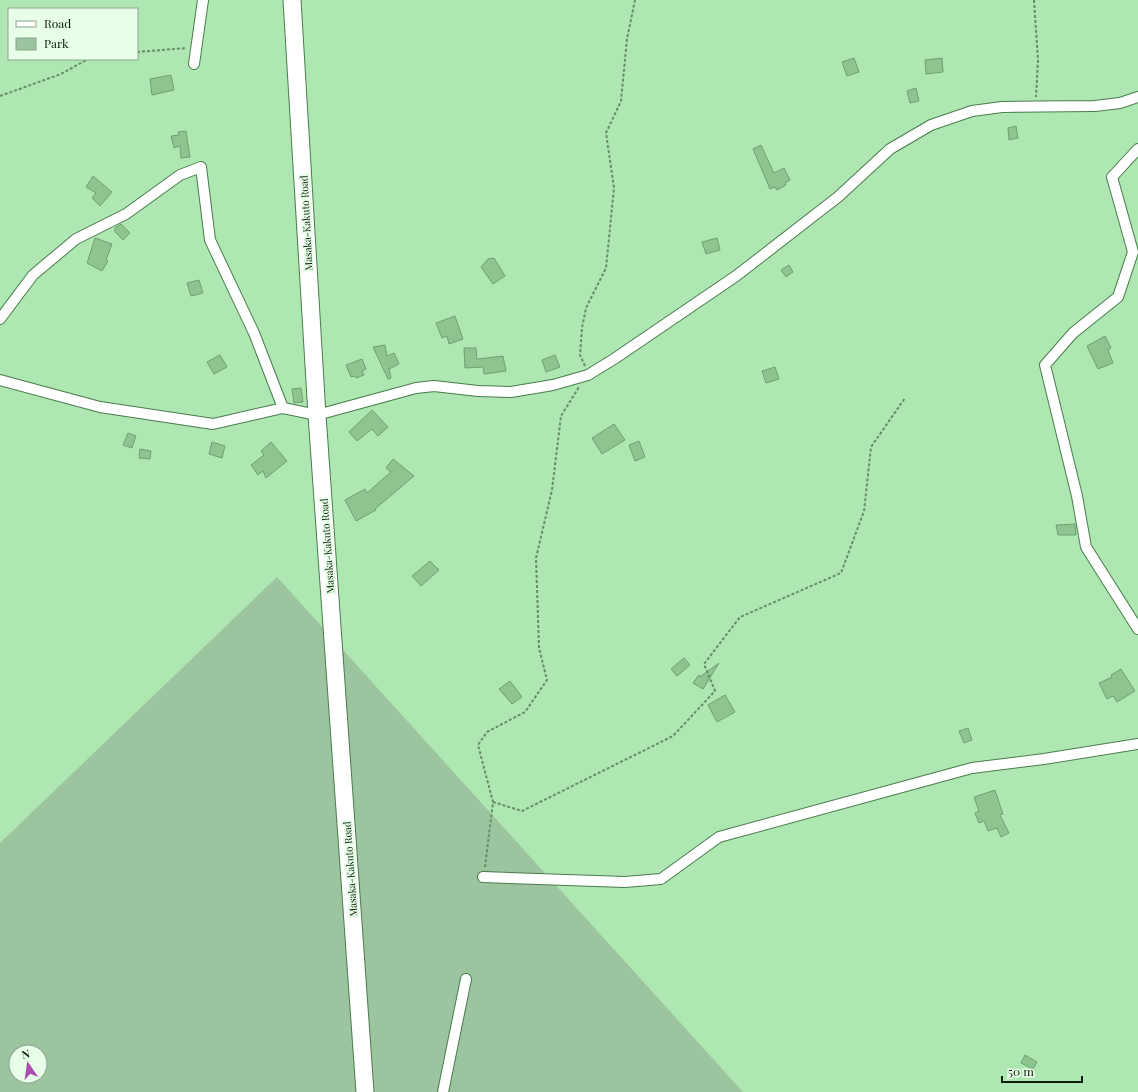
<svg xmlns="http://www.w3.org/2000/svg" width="1138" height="1092" font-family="'Playfair Display',serif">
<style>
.green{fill:#9cc49e;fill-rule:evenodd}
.building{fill:#8ec490;stroke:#6da170}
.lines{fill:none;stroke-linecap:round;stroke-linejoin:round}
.minor-casing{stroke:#497c4d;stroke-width:12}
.trunk-casing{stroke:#497c4d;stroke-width:19}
.path{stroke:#658d67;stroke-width:2;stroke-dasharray:3 2;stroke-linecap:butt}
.minor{stroke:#fff;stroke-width:10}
.trunk{stroke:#fff;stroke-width:17}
.labels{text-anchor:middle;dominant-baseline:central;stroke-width:4;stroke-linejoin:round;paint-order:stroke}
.street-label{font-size:10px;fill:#071c09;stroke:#e8fee8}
</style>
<rect width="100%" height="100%" fill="#afe7b2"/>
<!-- green -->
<path class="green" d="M277,577L743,1092H0V843ZM16,1052H40V1076H16Z"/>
<!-- building -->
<g class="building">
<path d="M854,58L859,72L847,76L842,62Z"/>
<path d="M942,58L943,72L926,74L925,60Z"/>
<path d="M171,75L174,90L152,95L150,79Z"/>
<path d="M916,88L919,101L910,103L907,91Z"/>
<path d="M1016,126L1018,138L1009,140L1008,128Z"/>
<path d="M186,131L190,157L181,158L180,146L174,148L171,136L179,135L178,132Z"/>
<path d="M761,145L774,173L784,168L790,180L785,183L786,185L777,190L775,187L770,189L753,149Z"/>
<path d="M93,176L112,192L100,206L92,198L96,193L86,187Z"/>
<path d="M121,224L130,233L123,240L115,232V228Z"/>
<path d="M95,238L112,244L106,260L108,261L102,271L87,263Z"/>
<path d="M717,238L720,250L706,254L702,242Z"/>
<path d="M494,258L505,276L493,284L481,267L488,259Z"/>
<path d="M789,265L793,272L786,277L781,270Z"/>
<path d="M199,280L203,293L191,296L187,283Z"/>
<path d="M455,316L463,339L449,344L447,336L442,338L436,323Z"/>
<path d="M1105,336L1111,348L1108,350L1113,363L1098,369L1087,346Z"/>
<path d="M385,345L387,356L394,353L399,364L389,369L391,378L388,379L373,347Z"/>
<path d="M464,348H476L477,359L503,356L506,371L484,374L483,367L465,368Z"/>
<path d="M220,355L227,367L214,374L207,362Z"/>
<path d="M555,355L560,367L546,372L542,360Z"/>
<path d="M362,359L366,369L362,371L364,375L356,378L355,376L351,377L346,365Z"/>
<path d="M775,367L779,379L766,383L762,371Z"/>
<path d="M301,388L303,402L294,403L292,389Z"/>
<path d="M372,410L388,427L378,436L372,429L357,441L349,432Z"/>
<path d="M614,424L625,440L602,454L592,438Z"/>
<path d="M128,433L136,436L132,448L123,445Z"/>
<path d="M639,441L645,457L635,461L629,445Z"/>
<path d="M212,442L225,446L222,458L209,454Z"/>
<path d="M271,442L287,461L266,478L263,471L258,475L251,465L264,455L261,451Z"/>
<path d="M140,449L151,451L150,459L139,458Z"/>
<path d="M393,459L414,476L375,509L376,510L356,521L345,500L365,489L367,493L391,472L386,468Z"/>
<path d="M1075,524L1076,535H1058L1056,525Z"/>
<path d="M430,561L439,570L421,586L412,576Z"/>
<path d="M684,658L690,665L677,676L671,669Z"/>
<path d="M719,663L703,689L693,683L699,675L700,677Z"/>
<path d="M1121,669L1135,691L1117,702L1113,696L1107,699L1099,683L1112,677L1111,675Z"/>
<path d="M510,681L522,697L512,704L499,689Z"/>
<path d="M725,695L735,712L717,722L708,705Z"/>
<path d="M968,728L972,740L964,743L959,731Z"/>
<path d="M995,790L1003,814L1000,815L1009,833L1001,837L997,828L988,831L984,821L979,823L975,813L979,811L974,797Z"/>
<path d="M1025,1055L1037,1062L1033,1069L1021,1063Z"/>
</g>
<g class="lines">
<!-- minor casing -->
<g class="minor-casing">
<g id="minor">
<path d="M194,64L203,0"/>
<path d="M1138,149L1112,177L1133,252L1118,297L1073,333L1045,365L1077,496L1086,547L1138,629"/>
<path d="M0,319L33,275L76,239L126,214L180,175L201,167L210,240L254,333L283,408"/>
<path d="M0,380L100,407L213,424L283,408L317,415L416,388L434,386L478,391L511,392L553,385L588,375L614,359L736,276L838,197L890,149L931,125L972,111L1002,107L1095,106L1120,103L1138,97"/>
<path d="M483,877L625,882L661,879L719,837L972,768L1044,759L1138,744"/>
<path d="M443,1092L466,979"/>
</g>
</g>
<!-- trunk casing -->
<g class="trunk-casing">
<path id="trunk" d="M292,0L317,415L365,1092"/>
</g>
<!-- path -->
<g class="path">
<path d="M1034,0L1038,60L1036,97"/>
<path d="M137,52L187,48"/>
<path d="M0,96L61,74L88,59"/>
<path d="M585,366L580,355L582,328L586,308L606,268L614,188L606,133L621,101L627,39L635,0"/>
<path d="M493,802L522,811L673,736L715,691L704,664L740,617L841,573L864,511L871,447L905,398"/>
<path d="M485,867L493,802L478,745L487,732L525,712L547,680L539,648L536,558L552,490L561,416L579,387"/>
</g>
<!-- minor -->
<use href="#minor" class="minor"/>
<!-- trunk -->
<use href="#trunk" class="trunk"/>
</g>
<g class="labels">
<!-- street labels -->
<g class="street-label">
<text transform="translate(306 223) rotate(-93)">Masaka-Kakuto Road</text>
<text transform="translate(327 546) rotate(-94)">Masaka-Kakuto Road</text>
<text transform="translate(350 869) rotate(-94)">Masaka-Kakuto Road</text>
</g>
</g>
<!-- legend -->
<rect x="8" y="8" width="130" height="52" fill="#e8fee8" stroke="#8ea48f"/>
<rect x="16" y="21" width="20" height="6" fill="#ffffff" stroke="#8ea48f"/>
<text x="44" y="28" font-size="12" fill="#071c09">Road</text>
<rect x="16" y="38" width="20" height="12" fill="#9cc49e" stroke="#8ea48f"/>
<text x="44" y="48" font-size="12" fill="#071c09">Park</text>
<!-- north arrow -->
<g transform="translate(28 1064) rotate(347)"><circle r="19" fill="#e8fee8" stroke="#8ea48f"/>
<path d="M0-3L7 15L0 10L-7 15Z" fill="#ad4bb1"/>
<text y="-6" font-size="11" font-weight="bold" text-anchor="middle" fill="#071c09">N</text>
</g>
<!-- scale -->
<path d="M1002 1076v6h80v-6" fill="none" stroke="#071c09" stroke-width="2"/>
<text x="1008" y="1076" font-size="12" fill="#071c09" stroke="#e8fee8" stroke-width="3" paint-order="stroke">50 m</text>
</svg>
